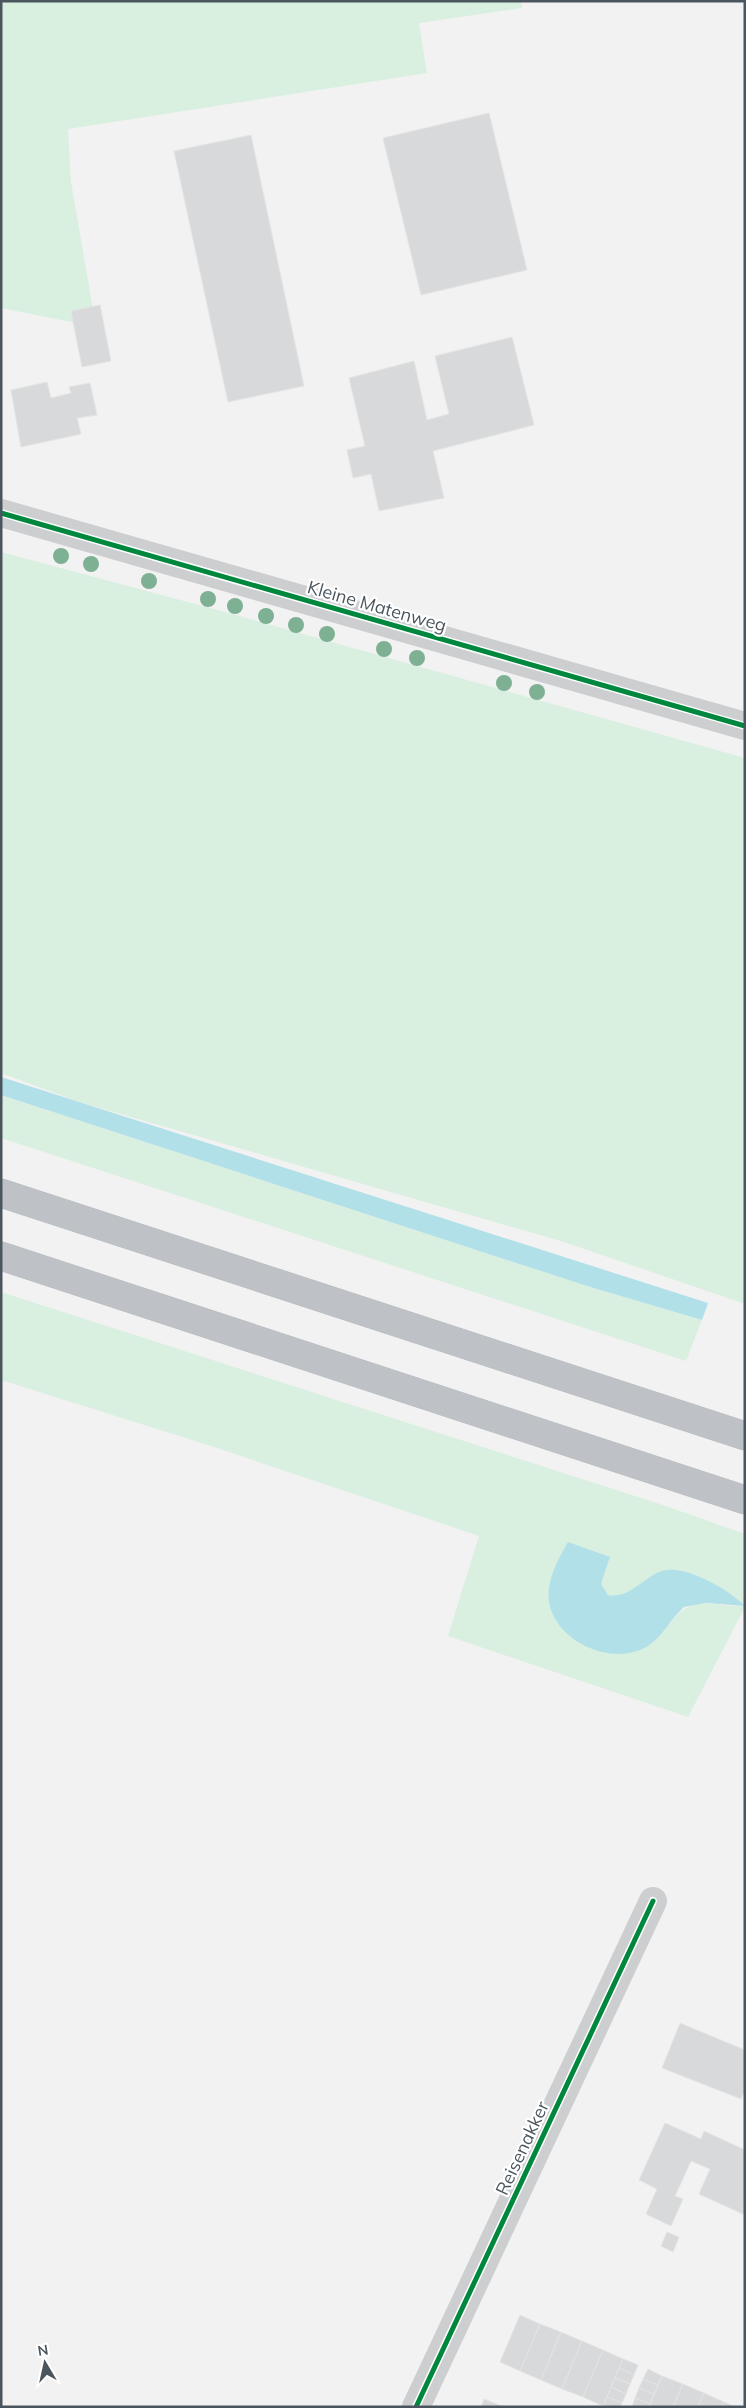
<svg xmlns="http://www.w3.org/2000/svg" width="746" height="2408" font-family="Mulish,sans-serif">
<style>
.green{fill:#d9efe0;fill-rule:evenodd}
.water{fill:#b1e0e9}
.building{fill:#d8d9da;stroke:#e4e4e5}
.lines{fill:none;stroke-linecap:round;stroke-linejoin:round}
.highway-casing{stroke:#b8bcc0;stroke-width:29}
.street{stroke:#ccced0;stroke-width:28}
.highway{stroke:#bec2c6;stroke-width:28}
.cycleway-casing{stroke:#fff;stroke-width:8}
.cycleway{stroke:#00873e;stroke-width:5}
.tree{fill:#7eb094}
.labels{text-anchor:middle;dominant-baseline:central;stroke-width:4.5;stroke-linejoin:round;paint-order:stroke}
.street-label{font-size:18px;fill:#4b555d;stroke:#fff}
</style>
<rect width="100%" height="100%" fill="#f2f2f2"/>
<!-- green -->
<g class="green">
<path d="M1,1H521L522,8L419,23L427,73L68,129L71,182L96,327L1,308Z"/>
<path d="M1,552L225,612L745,758V1304L564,1242L79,1102L1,1073Z"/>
<path d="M1,1095L587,1286L702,1320L686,1361L1,1138Z"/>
<path d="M1,1292L663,1505L745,1534V1607L688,1717L448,1636L479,1536L208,1445L1,1380ZM560,1557H610L601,1584L608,1595C624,1599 637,1586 650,1577L744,1606C714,1607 690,1593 670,1624L549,1588Z"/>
</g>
<!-- water -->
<g class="water">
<path d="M1,1077L79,1102L708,1303L702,1320L587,1286L1,1095Z"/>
<path d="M568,1542L610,1557L601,1584L608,1595C628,1599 641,1580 659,1572C682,1562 728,1589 745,1606L706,1603L684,1607C667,1622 660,1644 637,1651C599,1664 543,1632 549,1588C551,1572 560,1556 568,1542Z"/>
</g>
<!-- building -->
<g class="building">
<path d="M489,113L527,270L421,295L383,138Z"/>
<path d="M251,135L304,386L228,402L174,151Z"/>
<path d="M100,305L111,361L82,367L71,311Z"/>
<path d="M512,337L534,425L433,451L444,498L379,511L371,474L353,478L347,450L365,446L349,378L414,361L427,420L449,414L435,356Z"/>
<path d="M47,382L51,398L71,393L69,387L90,383L97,415L77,418L81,434L21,447L11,390Z"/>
<path d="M680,2023L745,2050V2095L743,2094L741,2099L662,2068Z"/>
<path d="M665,2123L701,2139L704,2131L745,2150V2215L699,2194L710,2169L691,2161L675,2196L683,2199L671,2226L646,2214L657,2189L639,2180Z"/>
<path d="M667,2232L679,2237L673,2252L661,2246Z"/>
<path d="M520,2315L540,2324L520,2371L500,2362Z"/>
<path d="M540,2324L561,2332L541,2380L520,2371Z"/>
<path d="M561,2332L582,2341L562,2389L541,2380Z"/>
<path d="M582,2341L603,2350L583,2397L562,2389Z"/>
<path d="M603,2350L623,2359L603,2406L583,2397Z"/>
<path d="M623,2359L638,2365L634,2375L619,2368Z"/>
<path d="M619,2368L634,2375L630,2384L615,2378Z"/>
<path d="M648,2369L662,2376L658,2385L643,2379Z"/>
<path d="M662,2376L683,2384L673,2407H649Z"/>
<path d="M615,2378L630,2384L626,2394L611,2387Z"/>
<path d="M643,2379L658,2385L654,2394L639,2388Z"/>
<path d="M683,2384L704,2393L698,2407H673Z"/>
<path d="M611,2387L626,2394L622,2403L607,2397Z"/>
<path d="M639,2388L654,2394L650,2404L635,2398Z"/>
<path d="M704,2393L724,2402L722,2407H698Z"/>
<path d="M607,2397L622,2403L620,2407L603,2406Z"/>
<path d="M635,2398L650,2404L649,2407H632Z"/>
<path d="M484,2399L504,2407H481Z"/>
<path d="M724,2402L736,2407H722Z"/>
</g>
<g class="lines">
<!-- highway casing -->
<g class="highway-casing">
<g id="highway">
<path d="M1,1193L745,1436"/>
<path d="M1,1256L745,1500"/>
</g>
</g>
<!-- street -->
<g class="street">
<path d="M1,513L745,726"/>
<path d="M416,2407L653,1901"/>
</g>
<!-- highway -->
<use href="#highway" class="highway"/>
<!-- cycleway casing -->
<g class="cycleway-casing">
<g id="cycleway">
<path d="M1,513L745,726"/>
<path d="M416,2407L653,1901"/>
</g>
</g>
<!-- cycleway -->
<use href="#cycleway" class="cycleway"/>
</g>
<!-- trees -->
<g class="tree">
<circle cx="61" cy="556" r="8"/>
<circle cx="91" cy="564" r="8"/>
<circle cx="149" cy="581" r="8"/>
<circle cx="208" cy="599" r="8"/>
<circle cx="235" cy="606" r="8"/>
<circle cx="266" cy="616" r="8"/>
<circle cx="296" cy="625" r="8"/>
<circle cx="327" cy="634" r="8"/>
<circle cx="384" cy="649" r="8"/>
<circle cx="417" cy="658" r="8"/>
<circle cx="504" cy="683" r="8"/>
<circle cx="537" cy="692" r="8"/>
</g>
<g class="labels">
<!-- street labels -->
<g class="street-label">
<text transform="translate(377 606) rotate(16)">Kleine Matenweg</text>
<text transform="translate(522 2148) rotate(-65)">Reisenakker</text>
</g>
</g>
<!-- border -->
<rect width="746" height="2408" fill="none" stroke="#4b555d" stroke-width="5"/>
<!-- north arrow -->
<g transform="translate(45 2363) rotate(351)" stroke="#ffffff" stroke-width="4" paint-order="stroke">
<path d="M0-4L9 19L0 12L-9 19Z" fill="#4b555d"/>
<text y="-8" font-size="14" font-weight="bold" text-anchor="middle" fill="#4b555d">N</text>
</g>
</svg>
